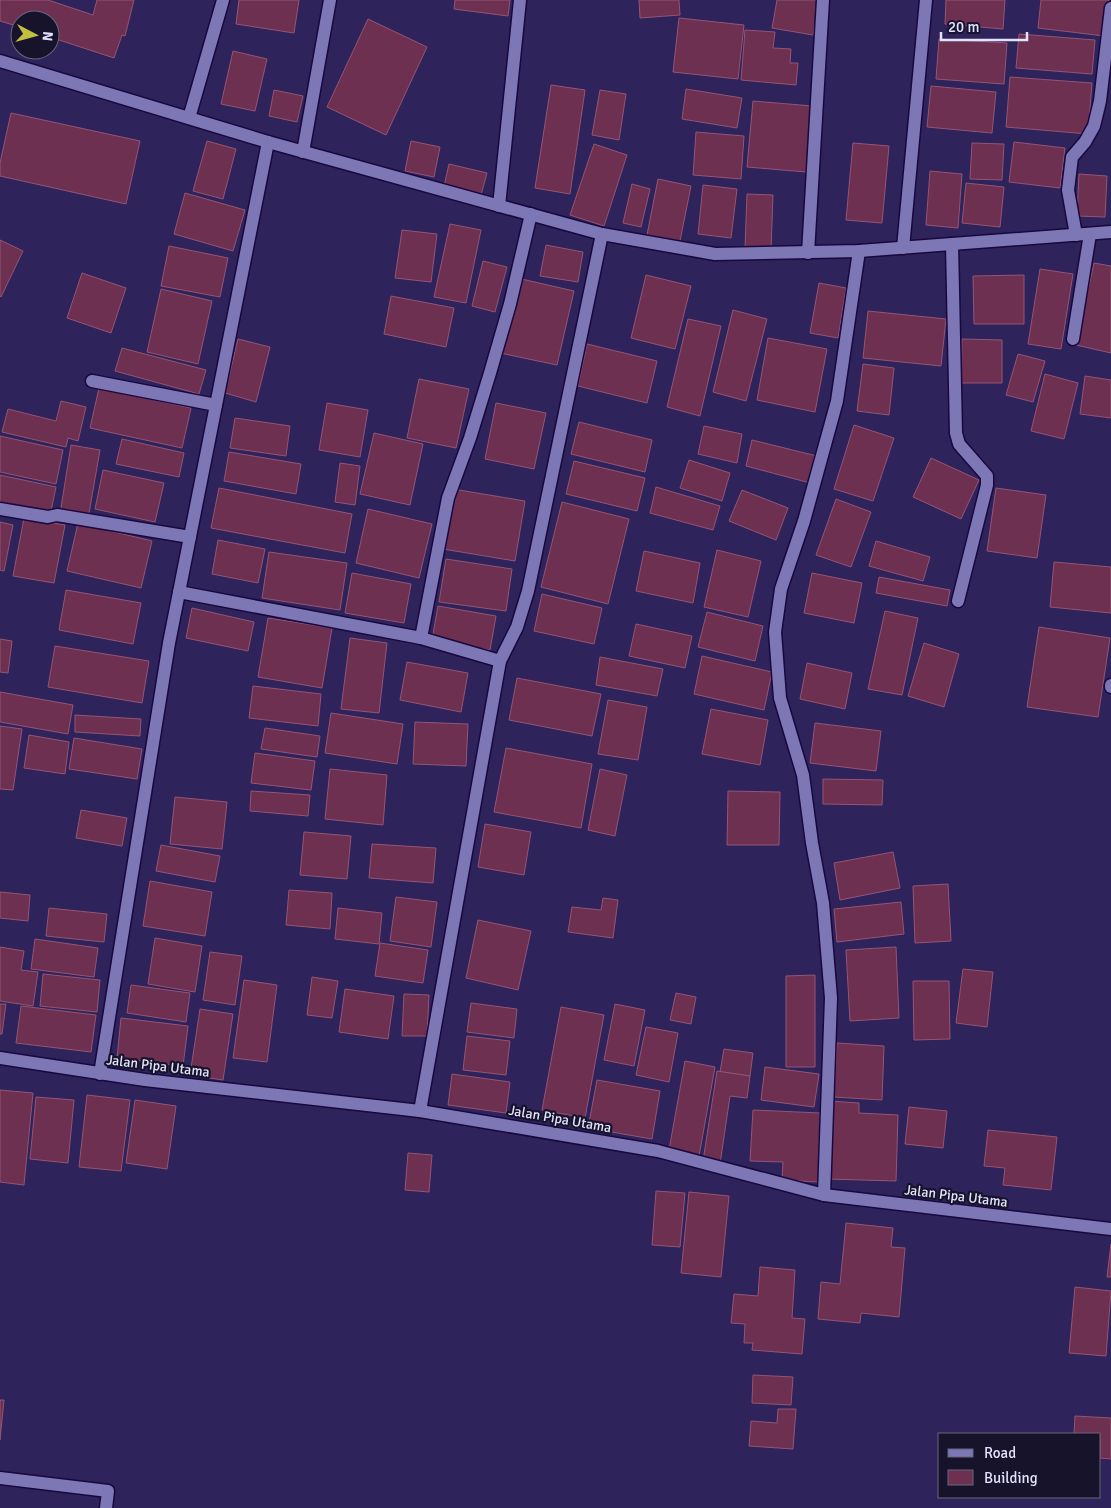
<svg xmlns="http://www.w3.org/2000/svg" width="1111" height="1508" font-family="Signika,sans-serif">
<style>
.building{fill:#6d3051;stroke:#945476}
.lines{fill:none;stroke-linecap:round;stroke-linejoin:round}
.minor-casing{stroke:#18083f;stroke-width:15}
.tertiary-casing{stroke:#18083f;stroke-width:15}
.minor{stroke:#7d77b6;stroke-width:12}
.tertiary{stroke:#7d77b6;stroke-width:12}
.labels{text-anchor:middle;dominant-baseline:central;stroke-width:4.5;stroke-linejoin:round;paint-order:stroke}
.street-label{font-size:14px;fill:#e3e2fe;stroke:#16132b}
</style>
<rect width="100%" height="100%" fill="#2e245b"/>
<!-- building -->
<g class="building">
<path d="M0,0H48L93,15L97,0H134L125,36L122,35L114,58L50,37V20H20V27L0,21Z"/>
<path d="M239,0H299L294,33L236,24Z"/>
<path d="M455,0H510L508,16L454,9Z"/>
<path d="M639,0H679L680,15L640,18Z"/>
<path d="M777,0H819L813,35L772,28Z"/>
<path d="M946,0H1005L1003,29L945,24Z"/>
<path d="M1041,0H1109L1104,36L1038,28Z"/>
<path d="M679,18L744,25L738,79L673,72Z"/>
<path d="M368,19L427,47L386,135L327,107Z"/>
<path d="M745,30L775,32L773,48L791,49L790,63H798L796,85L741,80Z"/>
<path d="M1019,34L1095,40L1092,74L1016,68Z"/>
<path d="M939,39L1007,43L1004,84L936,79Z"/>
<path d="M233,51L267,59L255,111L221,104Z"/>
<path d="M1010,77L1092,83L1088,134L1006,127Z"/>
<path d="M551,85L585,90L570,194L535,188Z"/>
<path d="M931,86L996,92L992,133L927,127Z"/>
<path d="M686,89L742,98L737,128L682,119Z"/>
<path d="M274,90L303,96L297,122L269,116Z"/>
<path d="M600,90L626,94L619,140L592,135Z"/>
<path d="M753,101L812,106L806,172L747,167Z"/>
<path d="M11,113L140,141L126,204L0,176V163Z"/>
<path d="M696,132L744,136L741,179L693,175Z"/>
<path d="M207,141L236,149L223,199L193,191Z"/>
<path d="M411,141L440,147L434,177L405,171Z"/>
<path d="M1014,142L1065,148L1060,188L1009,182Z"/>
<path d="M853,143L889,146L882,223L846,220Z"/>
<path d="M972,143L1004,144L1002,180L970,179Z"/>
<path d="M594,144L627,155L604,226L570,215Z"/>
<path d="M449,164L487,173L481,195L444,186Z"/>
<path d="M930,171L962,174L958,228L926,225Z"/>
<path d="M1079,174L1107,176L1105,217L1077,216Z"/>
<path d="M658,179L691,186L680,241L647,235Z"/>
<path d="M966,183L1004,187L1000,227L962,223Z"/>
<path d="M632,184L650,189L641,227L623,223Z"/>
<path d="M703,185L737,189L731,238L698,234Z"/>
<path d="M185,193L245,210L233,251L174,234Z"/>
<path d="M747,194L773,195L771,250L745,249Z"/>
<path d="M450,224L481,230L466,303L434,297Z"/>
<path d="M402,230L437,234L431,282L395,278Z"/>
<path d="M0,240L23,251L1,297L0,296Z"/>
<path d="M546,245L583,252L578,282L540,276Z"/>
<path d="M169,246L228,258L220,297L161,286Z"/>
<path d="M483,261L507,267L495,312L472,306Z"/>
<path d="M1094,263L1111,266V353L1076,345Z"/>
<path d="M1040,269L1073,274L1061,349L1028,344Z"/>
<path d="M82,273L126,288L111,333L67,318Z"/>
<path d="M646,275L691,286L675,349L631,338Z"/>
<path d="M1024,275V324H974L973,276Z"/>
<path d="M517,278L574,291L557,365L500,353Z"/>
<path d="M819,283L846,288L838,338L810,333Z"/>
<path d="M161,289L212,301L198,364L147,352Z"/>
<path d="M391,296L454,308L446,347L384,334Z"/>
<path d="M733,310L767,319L746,401L713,392Z"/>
<path d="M868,311L946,319L941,366L863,358Z"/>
<path d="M688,319L721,326L700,416L667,407Z"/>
<path d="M768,338L827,349L815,412L757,400Z"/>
<path d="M238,339L270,347L256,402L225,393Z"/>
<path d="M962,339L1002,340V383H961Z"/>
<path d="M587,344L657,361L647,403L578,386Z"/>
<path d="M122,348L206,370L199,394L115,371Z"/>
<path d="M1018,354L1045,361L1033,402L1006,395Z"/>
<path d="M863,364L894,368L889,415L857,411Z"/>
<path d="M1045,374L1078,383L1064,439L1031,431Z"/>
<path d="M1085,376L1111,380V418L1080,414Z"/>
<path d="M419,379L469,389L456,448L407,438Z"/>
<path d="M99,388L191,408L182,448L90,428Z"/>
<path d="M61,401L86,407L78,441L68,438L66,447L2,432L8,409L56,421Z"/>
<path d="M327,403L368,410L360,457L319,450Z"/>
<path d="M496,403L546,413L534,469L485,459Z"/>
<path d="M235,418L290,426L286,456L230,448Z"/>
<path d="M579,422L652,440L645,472L571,454Z"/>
<path d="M854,425L894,438L873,501L834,489Z"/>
<path d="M704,426L742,434L737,463L698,454Z"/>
<path d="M374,433L423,444L410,505L360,494Z"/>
<path d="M0,436L63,450L56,484L0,472Z"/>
<path d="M122,439L184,453L179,477L116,464Z"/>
<path d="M752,440L817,456L810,483L746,466Z"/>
<path d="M71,445L100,450L88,519L60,514Z"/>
<path d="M229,452L301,464L296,494L224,481Z"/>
<path d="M931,458L979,480L961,519L913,497Z"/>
<path d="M689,460L730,473L722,501L680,488Z"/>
<path d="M574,461L645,478L637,511L566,494Z"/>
<path d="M340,463L360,466L355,505L335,502Z"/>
<path d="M103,470L164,483L155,522L95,509Z"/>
<path d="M0,475L56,487L50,516L0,505Z"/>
<path d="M656,487L720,506L713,530L650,513Z"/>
<path d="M219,488L352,514L345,553L211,528Z"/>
<path d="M996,488L1046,495L1037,558L987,551Z"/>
<path d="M453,489L525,501L515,561L443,549Z"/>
<path d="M742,490L788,508L776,540L729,521Z"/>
<path d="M836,499L871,512L851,567L816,555Z"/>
<path d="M562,502L629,519L608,604L541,587Z"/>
<path d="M368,509L432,524L419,578L356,563Z"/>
<path d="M24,518L65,525L54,583L13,576Z"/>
<path d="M0,522L13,525L4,571L0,570Z"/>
<path d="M78,523L152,541L141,588L67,571Z"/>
<path d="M218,540L265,549L258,583L212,574Z"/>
<path d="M876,541L930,557L923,581L869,566Z"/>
<path d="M717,550L761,561L748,617L704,607Z"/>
<path d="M644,551L700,563L693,603L636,591Z"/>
<path d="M269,552L347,563L340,610L262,598Z"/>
<path d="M446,559L512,569L506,611L439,602Z"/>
<path d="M1054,562L1111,567V613L1050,607Z"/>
<path d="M352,573L411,584L404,623L345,613Z"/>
<path d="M812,573L862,583L854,623L804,613Z"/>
<path d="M879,577L950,590L947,606L876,593Z"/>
<path d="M66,590L141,603L133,644L59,630Z"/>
<path d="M542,594L602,608L594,644L534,631Z"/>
<path d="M438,606L496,616L490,650L432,640Z"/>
<path d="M192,608L254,622L248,651L186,638Z"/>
<path d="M885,611L918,618L902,695L868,689Z"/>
<path d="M707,612L763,626L755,661L698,647Z"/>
<path d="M268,618L332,628L322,688L258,677Z"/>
<path d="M636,624L692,636L685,668L629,656Z"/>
<path d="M1039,627L1110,638L1098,717L1027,707Z"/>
<path d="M350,638L387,643L379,713L341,709Z"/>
<path d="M0,639L12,641L8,673L0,672Z"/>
<path d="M924,643L959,654L944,707L908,696Z"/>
<path d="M55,646L149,661L142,703L48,687Z"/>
<path d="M702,656L772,672L764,710L694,694Z"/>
<path d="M600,657L663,669L657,696L596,685Z"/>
<path d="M407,662L468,673L461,712L400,700Z"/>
<path d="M807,663L852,673L845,709L800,699Z"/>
<path d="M517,678L601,694L592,736L509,720Z"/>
<path d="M253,686L321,694L318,726L249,718Z"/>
<path d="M0,692L73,705L68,734L0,722Z"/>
<path d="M608,700L647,707L638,760L598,754Z"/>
<path d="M711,709L768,720L760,765L702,754Z"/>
<path d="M331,713L403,724L397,764L325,753Z"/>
<path d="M75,715L141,719L140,736L75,732Z"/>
<path d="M415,722L468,724L466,766L413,764Z"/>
<path d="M815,723L881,731L876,771L810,763Z"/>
<path d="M0,726L22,729L13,790L0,789Z"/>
<path d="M265,728L320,736L317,757L261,749Z"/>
<path d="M29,735L69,742L65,774L24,768Z"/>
<path d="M74,738L142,749L137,779L69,769Z"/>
<path d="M506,748L592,764L581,828L494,812Z"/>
<path d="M255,753L315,761L311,790L251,783Z"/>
<path d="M330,769L387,775L383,825L325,819Z"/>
<path d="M600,769L627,775L615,836L588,830Z"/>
<path d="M823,779L883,780L882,805L823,804Z"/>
<path d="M251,791L310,795L308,816L250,811Z"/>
<path d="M728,791L780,792L779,845H727Z"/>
<path d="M175,797L227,802L222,849L170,844Z"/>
<path d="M81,810L127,818L122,846L76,838Z"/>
<path d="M485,824L531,832L524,875L478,867Z"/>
<path d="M304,832L351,836L347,879L300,875Z"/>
<path d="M372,844L436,848L433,883L369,878Z"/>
<path d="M161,845L220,856L215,882L156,871Z"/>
<path d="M893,852L900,888L840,900L834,863Z"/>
<path d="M150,881L212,892L205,936L143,926Z"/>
<path d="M948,884L951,941L915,943L913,886Z"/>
<path d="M289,890L332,893L330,929L286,925Z"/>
<path d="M0,892L30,895L28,921L0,918Z"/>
<path d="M396,897L437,902L431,947L390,941Z"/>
<path d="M603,898L618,900L613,938L568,932L572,907L601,910Z"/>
<path d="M901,902L904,934L837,942L834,909Z"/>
<path d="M49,908L107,914L104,942L46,936Z"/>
<path d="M338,908L382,913L379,944L335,939Z"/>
<path d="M478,920L531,931L518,990L466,978Z"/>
<path d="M155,938L202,946L195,992L148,984Z"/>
<path d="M35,939L98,948L94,977L31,969Z"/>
<path d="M380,943L428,950L423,983L375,976Z"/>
<path d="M0,947L24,951L21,970L38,972L33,1006L0,1001Z"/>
<path d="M896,947L899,1018L850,1021L846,950Z"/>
<path d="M210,952L242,956L235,1005L203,1000Z"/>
<path d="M963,969L993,972L987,1027L956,1023Z"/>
<path d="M43,974L100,980L97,1012L40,1006Z"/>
<path d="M815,975V1067H786V976Z"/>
<path d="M312,977L338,981L332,1018L307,1015Z"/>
<path d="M244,980L277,985L267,1062L233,1058Z"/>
<path d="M913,981H949L950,1039L914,1040Z"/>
<path d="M131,985L190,993L186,1022L127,1013Z"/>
<path d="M345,989L394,996L388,1039L339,1032Z"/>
<path d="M676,993L696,997L691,1024L670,1020Z"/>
<path d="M404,994L429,995L427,1036H402Z"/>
<path d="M471,1003L517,1009L514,1038L467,1032Z"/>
<path d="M0,1004H6L2,1034H0Z"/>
<path d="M615,1004L645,1010L634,1066L604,1060Z"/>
<path d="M21,1006L96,1015L91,1052L16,1043Z"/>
<path d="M561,1007L604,1015L585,1118L542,1110Z"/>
<path d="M200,1009L233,1014L223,1080L190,1075Z"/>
<path d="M121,1018L188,1026L183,1066L117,1058Z"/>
<path d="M646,1027L678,1033L669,1082L636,1075Z"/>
<path d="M467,1036L510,1041L506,1075L463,1070Z"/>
<path d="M837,1043L884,1046L882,1100L834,1097Z"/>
<path d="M724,1049L753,1053L750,1076L720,1072Z"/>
<path d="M685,1061L715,1067L699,1156L669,1150Z"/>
<path d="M765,1067L819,1074L814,1107L761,1100Z"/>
<path d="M717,1071L750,1076L747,1098L730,1096L720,1164L703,1161Z"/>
<path d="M452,1074L510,1082L506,1113L448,1105Z"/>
<path d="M597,1080L660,1091L652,1139L588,1128Z"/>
<path d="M0,1090L33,1093L24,1185L0,1182Z"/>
<path d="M87,1095L130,1100L121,1171L79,1167Z"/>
<path d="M36,1097L74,1100L68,1163L30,1159Z"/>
<path d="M135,1100L176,1106L167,1169L126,1163Z"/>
<path d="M830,1101L859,1103V1113L898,1115L896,1181L827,1179Z"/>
<path d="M909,1107L947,1111L943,1148L905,1144Z"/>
<path d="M753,1110L820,1113L818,1182L782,1180L783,1162L750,1161Z"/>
<path d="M988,1130L1057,1137L1051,1190L1003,1185L1005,1168L984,1166Z"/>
<path d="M408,1153L432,1155L429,1192L405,1190Z"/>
<path d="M656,1191L685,1193L680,1247L652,1245Z"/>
<path d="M689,1192L729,1196L721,1277L681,1273Z"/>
<path d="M846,1223L893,1228L891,1247L905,1248L899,1317L861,1313L860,1323L818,1319L821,1282L840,1284Z"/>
<path d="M1111,1244V1277H1107Z"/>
<path d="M760,1267L795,1270L792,1318L805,1319L802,1354L752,1350L753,1343H744L745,1324L731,1323L734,1294L758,1296Z"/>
<path d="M1075,1287L1111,1291L1106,1356L1069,1353Z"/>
<path d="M753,1375L793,1377L791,1405L752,1403Z"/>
<path d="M0,1400H4L0,1440Z"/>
<path d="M778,1409H796L793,1449L749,1446L751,1421L777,1423Z"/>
<path d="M1075,1416L1111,1418V1459L1100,1458V1434H1074Z"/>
</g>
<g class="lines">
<!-- minor casing -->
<g class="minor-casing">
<g id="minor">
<path d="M189,118L223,0"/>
<path d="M303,152L330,0"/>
<path d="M499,206L520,0"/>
<path d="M1076,235L1068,190L1072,157L1085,142L1094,126L1100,101L1111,8"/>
<path d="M952,244L956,433L959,444L987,476V485L958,601"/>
<path d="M903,248L926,0"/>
<path d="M808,253L823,0"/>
<path d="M1073,339L1090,234"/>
<path d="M92,381L216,405"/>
<path d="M0,509L48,517L57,515L190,537"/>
<path d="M179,592L421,638"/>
<path d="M500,661L421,638L448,498L470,438L490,373L510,304L531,214"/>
<path d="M1111,687V685"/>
<path d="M0,1058L145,1080L420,1111L658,1151L824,1195L1111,1229"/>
<path d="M100,1074L169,643L268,142"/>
<path d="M420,1111L500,661L517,627L528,591L602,234"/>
<path d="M824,1195L831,998L823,903L812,843L803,775L780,698L775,632L781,589L804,521L837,401L859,251"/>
<path d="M0,1478L108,1491L106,1508"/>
</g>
</g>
<!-- tertiary casing -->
<g class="tertiary-casing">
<path id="tertiary" d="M0,61L268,142L602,234L715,254L859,251L1111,232"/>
</g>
<!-- minor -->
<use href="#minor" class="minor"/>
<!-- tertiary -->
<use href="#tertiary" class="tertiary"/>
</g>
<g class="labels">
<!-- street labels -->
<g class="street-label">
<text transform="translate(158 1066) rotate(7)">Jalan Pipa Utama</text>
<text transform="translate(560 1119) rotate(10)">Jalan Pipa Utama</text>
<text transform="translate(956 1196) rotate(7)">Jalan Pipa Utama</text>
</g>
</g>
<!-- legend -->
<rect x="938" y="1433" width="162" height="65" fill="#16132b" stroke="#68667f"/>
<rect x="948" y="1449" width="25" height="8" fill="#7d77b6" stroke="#68667f"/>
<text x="984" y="1458" font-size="15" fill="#e3e2fe">Road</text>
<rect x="948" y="1470" width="25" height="15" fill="#6d3051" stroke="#68667f"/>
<text x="984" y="1483" font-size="15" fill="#e3e2fe">Building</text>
<!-- north arrow -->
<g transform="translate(35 35) rotate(96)"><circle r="24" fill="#16132b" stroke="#68667f"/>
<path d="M0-4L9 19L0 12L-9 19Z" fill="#c1be40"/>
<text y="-8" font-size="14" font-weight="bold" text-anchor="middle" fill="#e3e2fe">N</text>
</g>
<!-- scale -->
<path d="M941 32v8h86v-8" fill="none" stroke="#e3e2fe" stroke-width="2.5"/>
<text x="948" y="32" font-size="15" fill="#e3e2fe" stroke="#16132b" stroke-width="4" paint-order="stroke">20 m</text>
</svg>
